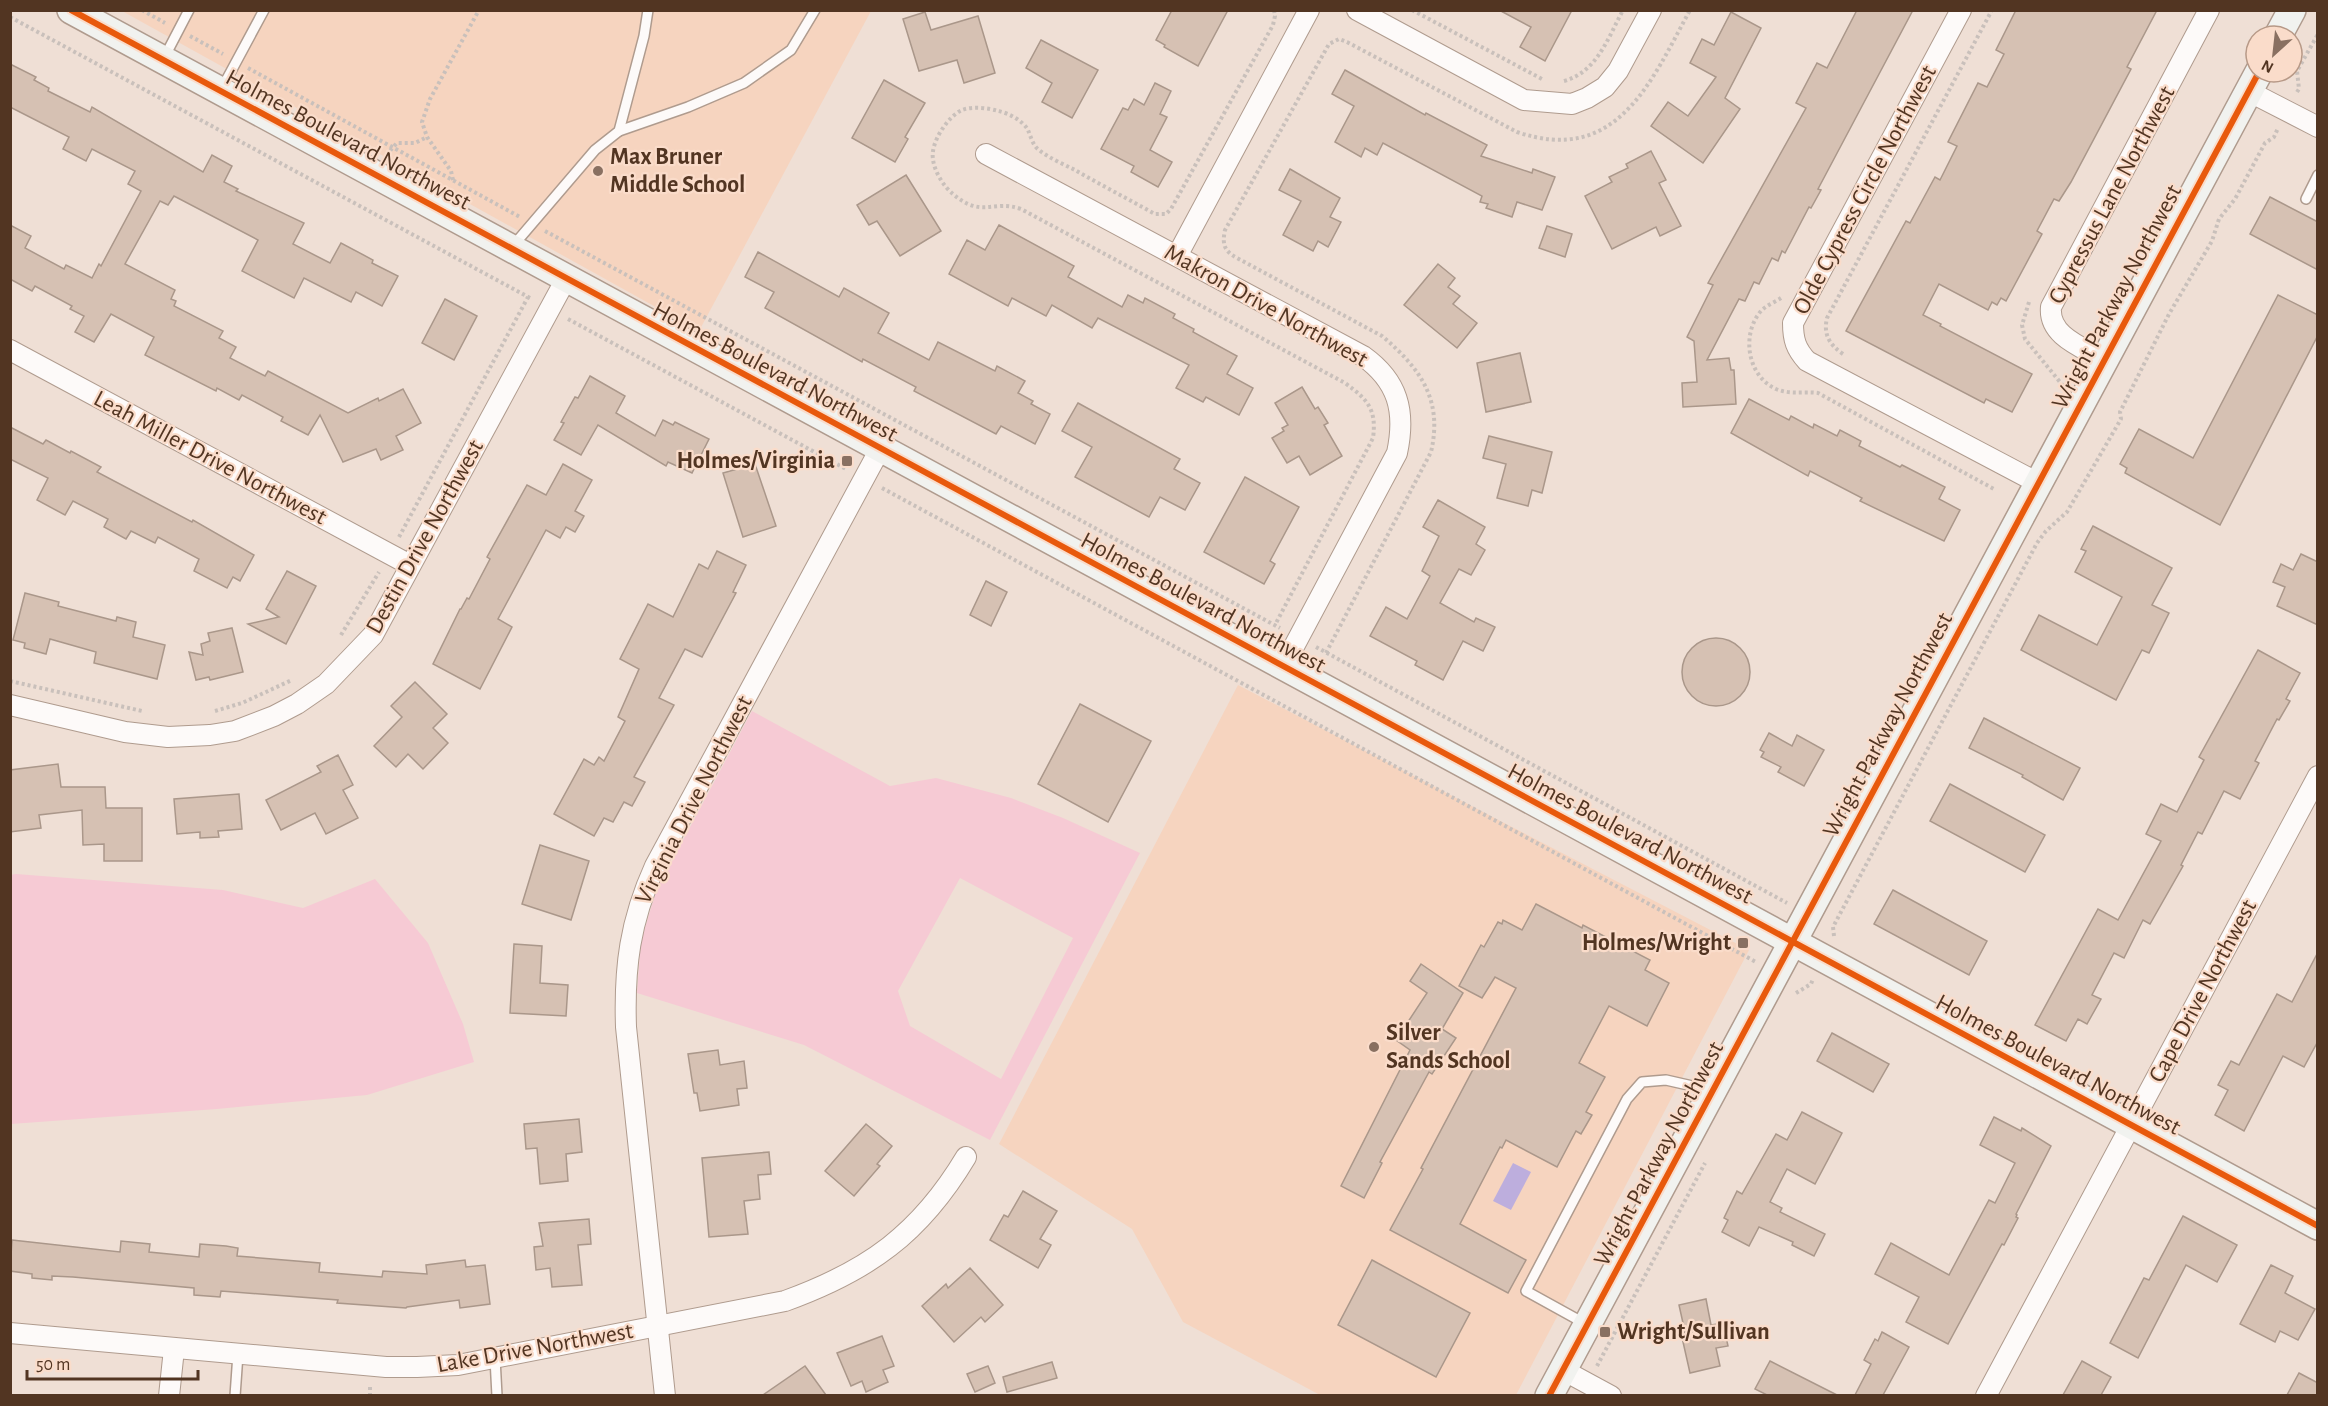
<svg xmlns="http://www.w3.org/2000/svg" width="2328" height="1406" font-family="'Alegreya Sans',sans-serif">
<style>
.built{fill:#f6d4bf}
.green{fill:#f6cad4;fill-rule:evenodd}
.water{fill:#bdaedd}
.building{fill:#d6c1b3;stroke:#aa978a;stroke-width:1.5}
.lines{fill:none;stroke-linecap:round;stroke-linejoin:round}
.lane-casing{stroke:#af9b8e;stroke-width:12}
.street-casing{stroke:#af9b8e;stroke-width:22}
.secondary-casing{stroke:#af9b8e;stroke-width:30}
.path{stroke:#c9c0bb;stroke-width:4;stroke-dasharray:3 3;stroke-linecap:butt}
.lane{stroke:#fdfaf9;stroke-width:9}
.street{stroke:#fdfaf9;stroke-width:20}
.secondary{stroke:#f1f2ef;stroke-width:27}
.cycleway-casing{stroke:#fadcca;stroke-width:10}
.cycleway{stroke:#e8590c;stroke-width:6}
.poi-dot{fill:#897061;stroke:#fadcca;stroke-width:2}
.labels{text-anchor:middle;dominant-baseline:central;stroke-width:4.5;stroke-linejoin:round;paint-order:stroke}
.street-label{font-size:24px;fill:#523522;stroke:#fadcca}
.poi-label{font-size:24px;font-weight:bold;fill:#523522;stroke:#fadcca;text-anchor:start}
</style>
<rect width="100%" height="100%" fill="#efdfd5"/>
<!-- built -->
<g class="built">
<path d="M122,11H871L699,331Z"/>
<path d="M1238,685L1749,950L1516,1395H1320L1183,1322L1132,1229L999,1144Z"/>
</g>
<!-- green -->
<g class="green">
<path d="M752,711L890,786L936,778L1011,798L1063,818L1140,853L990,1140L804,1045L637,993L641,940L657,889ZM960,878L1073,938L1001,1079L910,1026L898,991Z"/>
<path d="M16,874L223,890L303,908L375,879L428,943L463,1024L474,1062L367,1095L217,1109L11,1124L10,875Z"/>
</g>
<!-- water -->
<path class="water" d="M1513,1163L1531,1172L1511,1210L1493,1201Z"/>
<!-- building -->
<g class="building">
<path d="M1172,10H1228L1198,66L1164,47L1165,45L1156,40Z"/>
<path d="M1499,10H1572L1545,61L1520,47L1531,27Z"/>
<path d="M1857,10H1913L1818,189L1821,190L1811,208L1809,207L1785,253L1782,251L1778,261L1772,258L1759,284L1754,282L1745,301L1739,299L1707,360L1729,358L1731,370H1734L1736,404L1683,407L1682,383L1697,382L1694,341L1687,337L1713,285L1708,283L1806,108L1796,103L1817,63L1827,68Z"/>
<path d="M2016,10H2157L2127,67L2131,69L2071,182L2059,201L2054,199L2037,231L2042,234L2006,301L2001,298L1997,305L1992,302L1988,310L1939,284L1923,315L1941,324L1940,326L2032,374L2012,412L1986,399L1984,403L1846,331L1906,221L1910,223L1935,177L1940,180L1957,146L1948,142L1978,83L1987,87L2004,54L1996,50Z"/>
<path d="M925,12L931,30L978,16L995,73L964,83L957,60L919,71L903,19Z"/>
<path d="M1731,12L1761,28L1725,98L1740,109L1703,163L1651,126L1668,102L1688,116L1716,77L1690,63L1702,39L1714,45Z"/>
<path d="M1041,40L1098,70L1072,118L1042,102L1052,83L1026,68Z"/>
<path d="M10,64L36,77L34,80L49,88L48,91L90,112L92,107L203,172L212,155L232,166L224,182L238,189L236,191L304,223L293,244L330,263L341,243L373,260L372,263L398,276L382,306L356,292L351,302L304,278L294,298L242,271L258,240L174,196L168,205L160,201L125,264L175,290L171,299L176,301L174,306L223,331L219,338L236,347L230,358L265,376L268,371L348,413L378,398L379,401L403,389L421,423L396,436L403,450L381,460L376,449L343,462L320,415L308,435L281,421L283,417L242,395L239,400L217,388L216,391L145,355L154,337L111,314L94,342L75,332L84,316L70,309L72,306L35,286L32,291L10,279V225L31,236L25,248L64,269L66,265L92,278L99,264L101,266L141,191L128,184L135,171L92,149L86,161L63,149L69,137L10,107Z"/>
<path d="M1345,70L1425,115L1426,113L1487,145L1481,156L1532,173L1533,169L1555,177L1542,210L1517,202L1512,217L1486,208L1488,204L1480,202L1482,196L1383,143L1377,155L1365,148L1361,157L1335,142L1354,106L1332,94Z"/>
<path d="M884,80L925,103L905,137L908,139L895,162L852,138Z"/>
<path d="M1155,83L1171,91L1160,114L1167,117L1150,150L1172,162L1158,187L1131,172L1134,166L1101,149L1123,108L1128,110L1134,99L1144,105Z"/>
<path d="M1651,151L1666,180L1659,183L1681,226L1660,236L1656,227L1612,249L1585,196L1612,182L1609,177L1628,168L1626,164Z"/>
<path d="M1290,169L1340,198L1330,217L1341,222L1328,247L1318,241L1313,251L1283,235L1301,201L1279,190Z"/>
<path d="M906,175L941,231L900,256L877,221L869,225L857,205Z"/>
<path d="M2270,197L2318,222V270L2250,234Z"/>
<path d="M999,225L1074,266L1068,277L1122,307L1128,295L1143,303L1145,298L1175,314L1173,318L1194,329L1193,332L1237,356L1227,374L1253,388L1239,415L1206,397L1203,402L1176,388L1189,365L1098,318L1092,328L1052,305L1046,316L1012,298L1008,306L949,274L967,240L985,250Z"/>
<path d="M1547,226L1572,234L1565,257L1539,248Z"/>
<path d="M758,252L839,297L844,288L889,313L878,333L929,360L938,342L995,371L997,366L1025,381L1018,393L1033,401L1031,404L1050,414L1035,444L1001,426L996,434L914,391L916,387L863,359L862,362L765,308L774,292L745,277Z"/>
<path d="M1438,264L1455,278L1448,287L1460,296L1453,304L1477,323L1457,348L1404,305Z"/>
<path d="M2278,295L2318,315V335L2220,525L2125,473L2127,468L2120,464L2139,429L2193,458Z"/>
<path d="M445,299L477,316L454,360L422,343Z"/>
<path d="M1520,353L1531,402L1486,412L1477,363Z"/>
<path d="M590,376L625,396L616,413L655,436L663,420L673,425L675,422L709,439L692,473L668,462L666,466L598,425L581,455L554,440L564,423L561,422L575,397L578,398Z"/>
<path d="M1302,387L1315,409L1318,407L1328,423L1324,425L1342,456L1310,475L1299,456L1287,463L1272,438L1284,431L1282,428L1288,425L1275,403Z"/>
<path d="M1749,399L1789,420L1791,416L1813,428L1814,424L1837,436L1840,430L1861,441L1859,446L1900,467L1902,465L1945,487L1939,499L1960,510L1944,541L1860,501L1862,498L1810,471L1808,476L1731,433Z"/>
<path d="M1078,403L1180,459L1174,469L1200,483L1185,510L1160,497L1149,517L1075,477L1092,447L1062,431Z"/>
<path d="M10,427L43,444L46,440L70,453L71,451L101,467L97,472L192,522L193,520L254,555L240,581L233,577L227,588L194,571L199,559L158,537L155,543L131,531L126,539L104,527L108,519L73,501L65,515L37,500L48,478L10,459Z"/>
<path d="M1489,436L1552,452L1542,493L1532,490L1528,506L1497,498L1506,464L1483,458Z"/>
<path d="M563,464L592,480L575,511L584,516L575,532L566,527L560,538L546,530L498,619L512,627L480,689L433,664L460,609H461L467,598L469,599L490,559L487,557L527,485L546,495Z"/>
<path d="M755,464L776,526L743,537L723,473Z"/>
<path d="M1245,477L1299,507L1270,561L1275,564L1264,584L1204,552Z"/>
<path d="M1438,500L1485,527L1476,544L1485,550L1471,575L1459,569L1440,603L1474,622L1476,618L1495,627L1483,651L1463,641L1443,680L1415,665L1417,661L1370,636L1386,607L1407,619L1430,576L1422,571L1439,536L1423,527Z"/>
<path d="M2093,526L2172,568L2152,605L2169,613L2149,653L2142,650L2116,700L2021,650L2039,615L2097,645L2122,597L2075,572L2086,551L2081,549Z"/>
<path d="M717,551L746,565L733,592L736,593L702,657L685,649L659,698L674,705L634,777L645,782L632,806L624,802L613,822L604,818L594,836L554,814L584,759L594,765L599,757L604,761L625,721L618,717L639,669L620,659L648,604L673,617L699,564L708,569Z"/>
<path d="M2301,554L2318,562V625L2277,606L2285,587L2273,582L2281,564L2293,570Z"/>
<path d="M287,571L316,586L286,644L248,624L279,617L266,609Z"/>
<path d="M986,581L1007,592L991,626L970,615Z"/>
<path d="M25,593L59,602L58,606L116,621L117,617L136,622L133,637L165,645L157,679L94,663L96,652L50,639L46,654L24,648L25,643L13,640Z"/>
<path d="M232,628L243,672L210,680L209,677L196,680L189,652L203,655L201,644L210,641L208,633Z"/>
<circle cx="1716" cy="672" r="34"/>
<path d="M2258,650L2300,673L2286,699L2290,701L2279,720L2277,719L2255,761L2259,763L2240,799L2224,791L2202,834L2198,832L2181,865L2183,866L2150,924L2143,920L2124,958L2114,953L2092,995L2101,999L2087,1024L2078,1019L2066,1041L2035,1025L2098,909L2118,920L2161,841L2146,834L2161,804L2177,812L2204,760L2199,757Z"/>
<path d="M415,682L447,714L433,728L448,743L423,769L408,754L396,767L374,746L402,717L391,706Z"/>
<path d="M1080,704L1151,741L1108,822L1038,784Z"/>
<path d="M1984,718L2080,768L2063,800L2022,777L2023,775L1969,748Z"/>
<path d="M1769,733L1792,746L1797,735L1824,750L1804,786L1778,772L1781,767L1761,757L1764,752L1760,750Z"/>
<path d="M338,755L353,785L343,790L358,818L326,834L315,813L281,830L266,800L321,772L317,766Z"/>
<path d="M58,764L61,787H105L106,808H142V861H104V844L83,845L82,810L39,815L41,828L10,832V770Z"/>
<path d="M1950,784L2045,835L2025,872L1930,821Z"/>
<path d="M239,794L242,829L218,831L219,837L200,838V832L177,834L174,799Z"/>
<path d="M540,845L589,861L571,920L522,904Z"/>
<path d="M1893,890L1987,941L1969,975L1874,924Z"/>
<path d="M1536,904L1582,928L1583,925L1650,960L1645,970L1669,983L1647,1026L1609,1006L1579,1063L1605,1077L1586,1112L1592,1115L1581,1134L1576,1131L1557,1167L1506,1140L1502,1148L1500,1147L1460,1224L1526,1260L1508,1293L1390,1230L1423,1169L1421,1168L1516,988L1495,977L1482,998L1459,986L1481,945L1484,947L1498,922L1502,924L1503,920L1522,930Z"/>
<path d="M514,944L542,946L540,983L568,985L566,1016L510,1013Z"/>
<path d="M2318,952V1041L2304,1067L2283,1056L2244,1131L2215,1115L2228,1090L2218,1085L2231,1061L2239,1065L2277,994L2292,1002Z"/>
<path d="M1421,964L1463,993L1442,1029L1456,1038L1432,1074L1429,1072L1380,1162L1382,1163L1364,1198L1341,1186L1410,1050L1396,1040L1427,993L1410,981Z"/>
<path d="M1832,1033L1889,1064L1873,1092L1817,1061Z"/>
<path d="M718,1050L720,1065L744,1061L747,1088L737,1089L739,1105L700,1111L697,1093H694L688,1054Z"/>
<path d="M1802,1112L1842,1133L1815,1184L1787,1169L1770,1202L1782,1208L1780,1212L1825,1234L1814,1256L1792,1245L1793,1242L1759,1227L1749,1246L1722,1232L1728,1220L1724,1218L1737,1191L1742,1194L1776,1134L1787,1140Z"/>
<path d="M1994,1117L2021,1131L2022,1128L2051,1146L2016,1214L2017,1215L2016,1217L2018,1218L2004,1245L2002,1244L1948,1344L1906,1322L1919,1297L1875,1274L1891,1243L1949,1275L1989,1200L1995,1203L2015,1163L1980,1145Z"/>
<path d="M579,1119L582,1152L566,1154L568,1181L540,1184L537,1148L526,1149L524,1124Z"/>
<path d="M866,1124L892,1146L877,1164L880,1166L854,1196L825,1171Z"/>
<path d="M769,1152L771,1174L758,1175L760,1199L744,1201L748,1234L709,1237L702,1158Z"/>
<path d="M1023,1191L1057,1211L1040,1239L1051,1245L1038,1268L990,1240L1004,1215L1008,1217Z"/>
<path d="M2183,1216L2237,1245L2217,1282L2186,1265L2138,1358L2110,1343L2144,1278L2149,1280Z"/>
<path d="M589,1219L591,1244L578,1245L582,1285L552,1287L550,1268L536,1270L534,1247L543,1246L539,1223Z"/>
<path d="M12,1240L120,1252L121,1241L150,1244L149,1252L199,1257L200,1244L226,1246L238,1248L237,1256L320,1263L319,1272L382,1277L383,1271L427,1274L426,1265L465,1260L466,1267L485,1265L490,1304L460,1308L459,1300L407,1307L406,1308L337,1303L338,1300L221,1291L220,1297L194,1295V1288L73,1277L52,1276V1280L32,1278V1274L10,1271Z"/>
<path d="M1372,1260L1470,1313L1436,1377L1338,1325Z"/>
<path d="M2271,1265L2293,1276L2285,1293L2315,1309L2298,1340L2280,1331L2275,1342L2240,1324Z"/>
<path d="M970,1268L1003,1305L985,1322L981,1317L954,1342L922,1306L946,1284L948,1288Z"/>
<path d="M1706,1299L1711,1325L1723,1323L1728,1346L1716,1348L1720,1366L1690,1373L1681,1333L1685,1332L1679,1305Z"/>
<path d="M1882,1332L1909,1347L1883,1395H1855L1871,1364L1864,1360L1875,1339L1878,1341Z"/>
<path d="M882,1336L894,1366L883,1370L888,1382L866,1392L862,1381L851,1386L837,1353Z"/>
<path d="M1770,1361L1837,1395H1767L1755,1389Z"/>
<path d="M2082,1361L2111,1377L2101,1395H2063Z"/>
<path d="M1052,1362L1057,1378L1007,1392L1003,1377Z"/>
<path d="M805,1366L826,1395H763Z"/>
<path d="M988,1366L995,1383L975,1392L967,1374Z"/>
<path d="M2299,1373L2318,1383V1395H2287Z"/>
</g>
<g class="lines">
<!-- lane casing -->
<g class="lane-casing">
<g id="lane">
<path d="M164,58L189,10"/>
<path d="M221,90L264,10"/>
<path d="M619,131L688,107L744,83L791,50L815,10"/>
<path d="M2306,199L2318,175"/>
<path d="M512,247L595,150L619,131L644,36L648,10"/>
<path d="M1584,1323L1526,1291L1627,1099L1642,1082L1666,1080L1710,1090"/>
<path d="M495,1358L497,1396"/>
<path d="M235,1396L238,1354"/>
</g>
</g>
<!-- street casing -->
<g class="street-casing">
<g id="street">
<path d="M1357,10L1524,100L1572,104L1587,98L1605,87L1618,71L1651,10"/>
<path d="M1961,10L1793,323C1793,340 1796,349 1807,361L2038,483"/>
<path d="M2248,91L2318,127"/>
<path d="M986,154L1363,356C1398,381 1406,411 1397,453L1283,667"/>
<path d="M1177,256L1309,10"/>
<path d="M10,350L410,565"/>
<path d="M2104,360C2082,347 2048,336 2051,307L2209,10"/>
<path d="M10,705L125,732L168,737L210,735L235,731L274,716L297,704L326,684L373,635L566,279"/>
<path d="M10,1333L386,1367H417L458,1365L785,1301C868,1271 920,1234 966,1157"/>
<path d="M1563,1370L1611,1396"/>
<path d="M169,1396L174,1349"/>
<path d="M665,1396L626,1027C624,967 630,921 655,866L880,449"/>
<path d="M1986,1396L2318,776"/>
</g>
</g>
<!-- secondary casing -->
<g class="secondary-casing">
<g id="secondary">
<path d="M71,10L2318,1226"/>
<path d="M2278,36L2292,10"/>
<path d="M1549,1396L2259,72"/>
</g>
</g>
<!-- path -->
<g class="path">
<path d="M142,10L165,23"/>
<path d="M1274,10L1275,16L1273,25L1171,209L1166,214H1155C1128,199 1101,185 1075,170C1063,164 1049,158 1039,150C1033,146 1031,137 1028,130C1023,121 1009,113 998,111C988,108 973,106 962,110C948,116 930,143 933,159C934,171 944,187 953,194C982,219 993,199 1021,209L1345,383C1367,399 1377,409 1373,438L1275,625"/>
<path d="M1412,10L1542,79"/>
<path d="M10,17L532,299"/>
<path d="M190,36L223,54"/>
<path d="M248,68L520,217"/>
<path d="M1564,81C1597,72 1608,38 1623,10"/>
<path d="M2297,92L2299,89L2297,71L2318,34"/>
<path d="M386,155L397,143H415L427,137"/>
<path d="M453,180L451,171L427,137L422,122L430,99L479,10"/>
<path d="M545,231L1280,628"/>
<path d="M1781,298C1775,302 1767,305 1761,311C1741,334 1747,376 1776,389C1791,395 1803,391 1818,393L1994,489"/>
<path d="M2029,302L2022,325L2025,339L2064,387"/>
<path d="M568,319L846,469"/>
<path d="M1843,354C1830,345 1823,335 1827,318L1992,10"/>
<path d="M882,488L1756,962"/>
<path d="M399,537L528,297"/>
<path d="M341,635L379,572"/>
<path d="M1316,647L1787,903"/>
<path d="M1326,653L1431,452C1443,400 1421,369 1382,336L1237,258C1224,251 1222,244 1225,230L1329,44L1339,39L1347,42L1517,132C1617,166 1651,82 1690,10"/>
<path d="M10,681L142,711"/>
<path d="M215,711L242,703L292,680"/>
<path d="M1834,936L1833,927L2037,543L2046,531L2067,512L2121,419L2120,412L2169,314L2212,241L2219,219L2235,199L2265,143L2274,137L2278,128"/>
<path d="M1796,993L1811,984L1813,979"/>
<path d="M1597,1366L1705,1163"/>
<path d="M370,1396V1384"/>
</g>
<!-- lane -->
<use href="#lane" class="lane"/>
<!-- street -->
<use href="#street" class="street"/>
<!-- secondary -->
<use href="#secondary" class="secondary"/>
<!-- cycleway casing -->
<g class="cycleway-casing">
<g id="cycleway">
<path d="M71,10L2318,1226"/>
<path d="M1549,1396L2259,72"/>
</g>
</g>
<!-- cycleway -->
<use href="#cycleway" class="cycleway"/>
</g>
<!-- markers -->
<g class="poi-dot">
<circle cx="598" cy="171" r="6"/>
<rect x="841" y="455" width="12" height="12" rx="3"/>
<rect x="1737" y="937" width="12" height="12" rx="3"/>
<circle cx="1374" cy="1047" r="6"/>
<rect x="1599" y="1326" width="12" height="12" rx="3"/>
</g>
<g class="labels">
<!-- street labels -->
<g class="street-label">
<text transform="translate(348 140) rotate(28)">Holmes Boulevard Northwest</text>
<text transform="translate(1865 190) rotate(-62)">Olde Cypress Circle Northwest</text>
<text transform="translate(2112 195) rotate(-62)">Cypressus Lane Northwest</text>
<text transform="translate(2117 297) rotate(-62)">Wright Parkway Northwest</text>
<text transform="translate(1266 306) rotate(29)">Makron Drive Northwest</text>
<text transform="translate(775 372) rotate(28)">Holmes Boulevard Northwest</text>
<text transform="translate(210 458) rotate(28)">Leah Miller Drive Northwest</text>
<text transform="translate(425 537) rotate(-61)">Destin Drive Northwest</text>
<text transform="translate(1203 603) rotate(28)">Holmes Boulevard Northwest</text>
<text transform="translate(1888 725) rotate(-62)">Wright Parkway Northwest</text>
<text transform="translate(694 800) rotate(-63)">Virginia Drive Northwest</text>
<text transform="translate(1630 834) rotate(28)">Holmes Boulevard Northwest</text>
<text transform="translate(2203 991) rotate(-62)">Cape Drive Northwest</text>
<text transform="translate(2058 1065) rotate(28)">Holmes Boulevard Northwest</text>
<text transform="translate(1659 1154) rotate(-62)">Wright Parkway Northwest</text>
<text transform="translate(535 1348) rotate(-10)">Lake Drive Northwest</text>
</g>
<!-- poi labels -->
<g class="poi-label">
<text x="610" y="157">Max Bruner<tspan x="610" dy="28">Middle School</tspan></text>
<text x="835" y="461" text-anchor="end">Holmes/Virginia</text>
<text x="1731" y="943" text-anchor="end">Holmes/Wright</text>
<text x="1386" y="1033">Silver<tspan x="1386" dy="28">Sands School</tspan></text>
<text x="1617" y="1332">Wright/Sullivan</text>
</g>
</g>
<!-- border -->
<rect width="2328" height="1406" fill="none" stroke="#523522" stroke-width="24"/>
<!-- north arrow -->
<g transform="translate(2274 54) rotate(207)"><circle r="28" fill="#fadcca" stroke="#b79987" stroke-width="1.5"/>
<path d="M0-4.5L10 22L0 15L-10 22Z" fill="#897061"/>
<text y="-9" font-size="16" font-weight="bold" text-anchor="middle" fill="#523522">N</text>
</g>
<!-- scale -->
<path d="M27 1370v9h171v-9" fill="none" stroke="#523522" stroke-width="3"/>
<text x="36" y="1370" font-size="18" fill="#523522" stroke="#fadcca" stroke-width="4.5" paint-order="stroke">50 m</text>
</svg>
